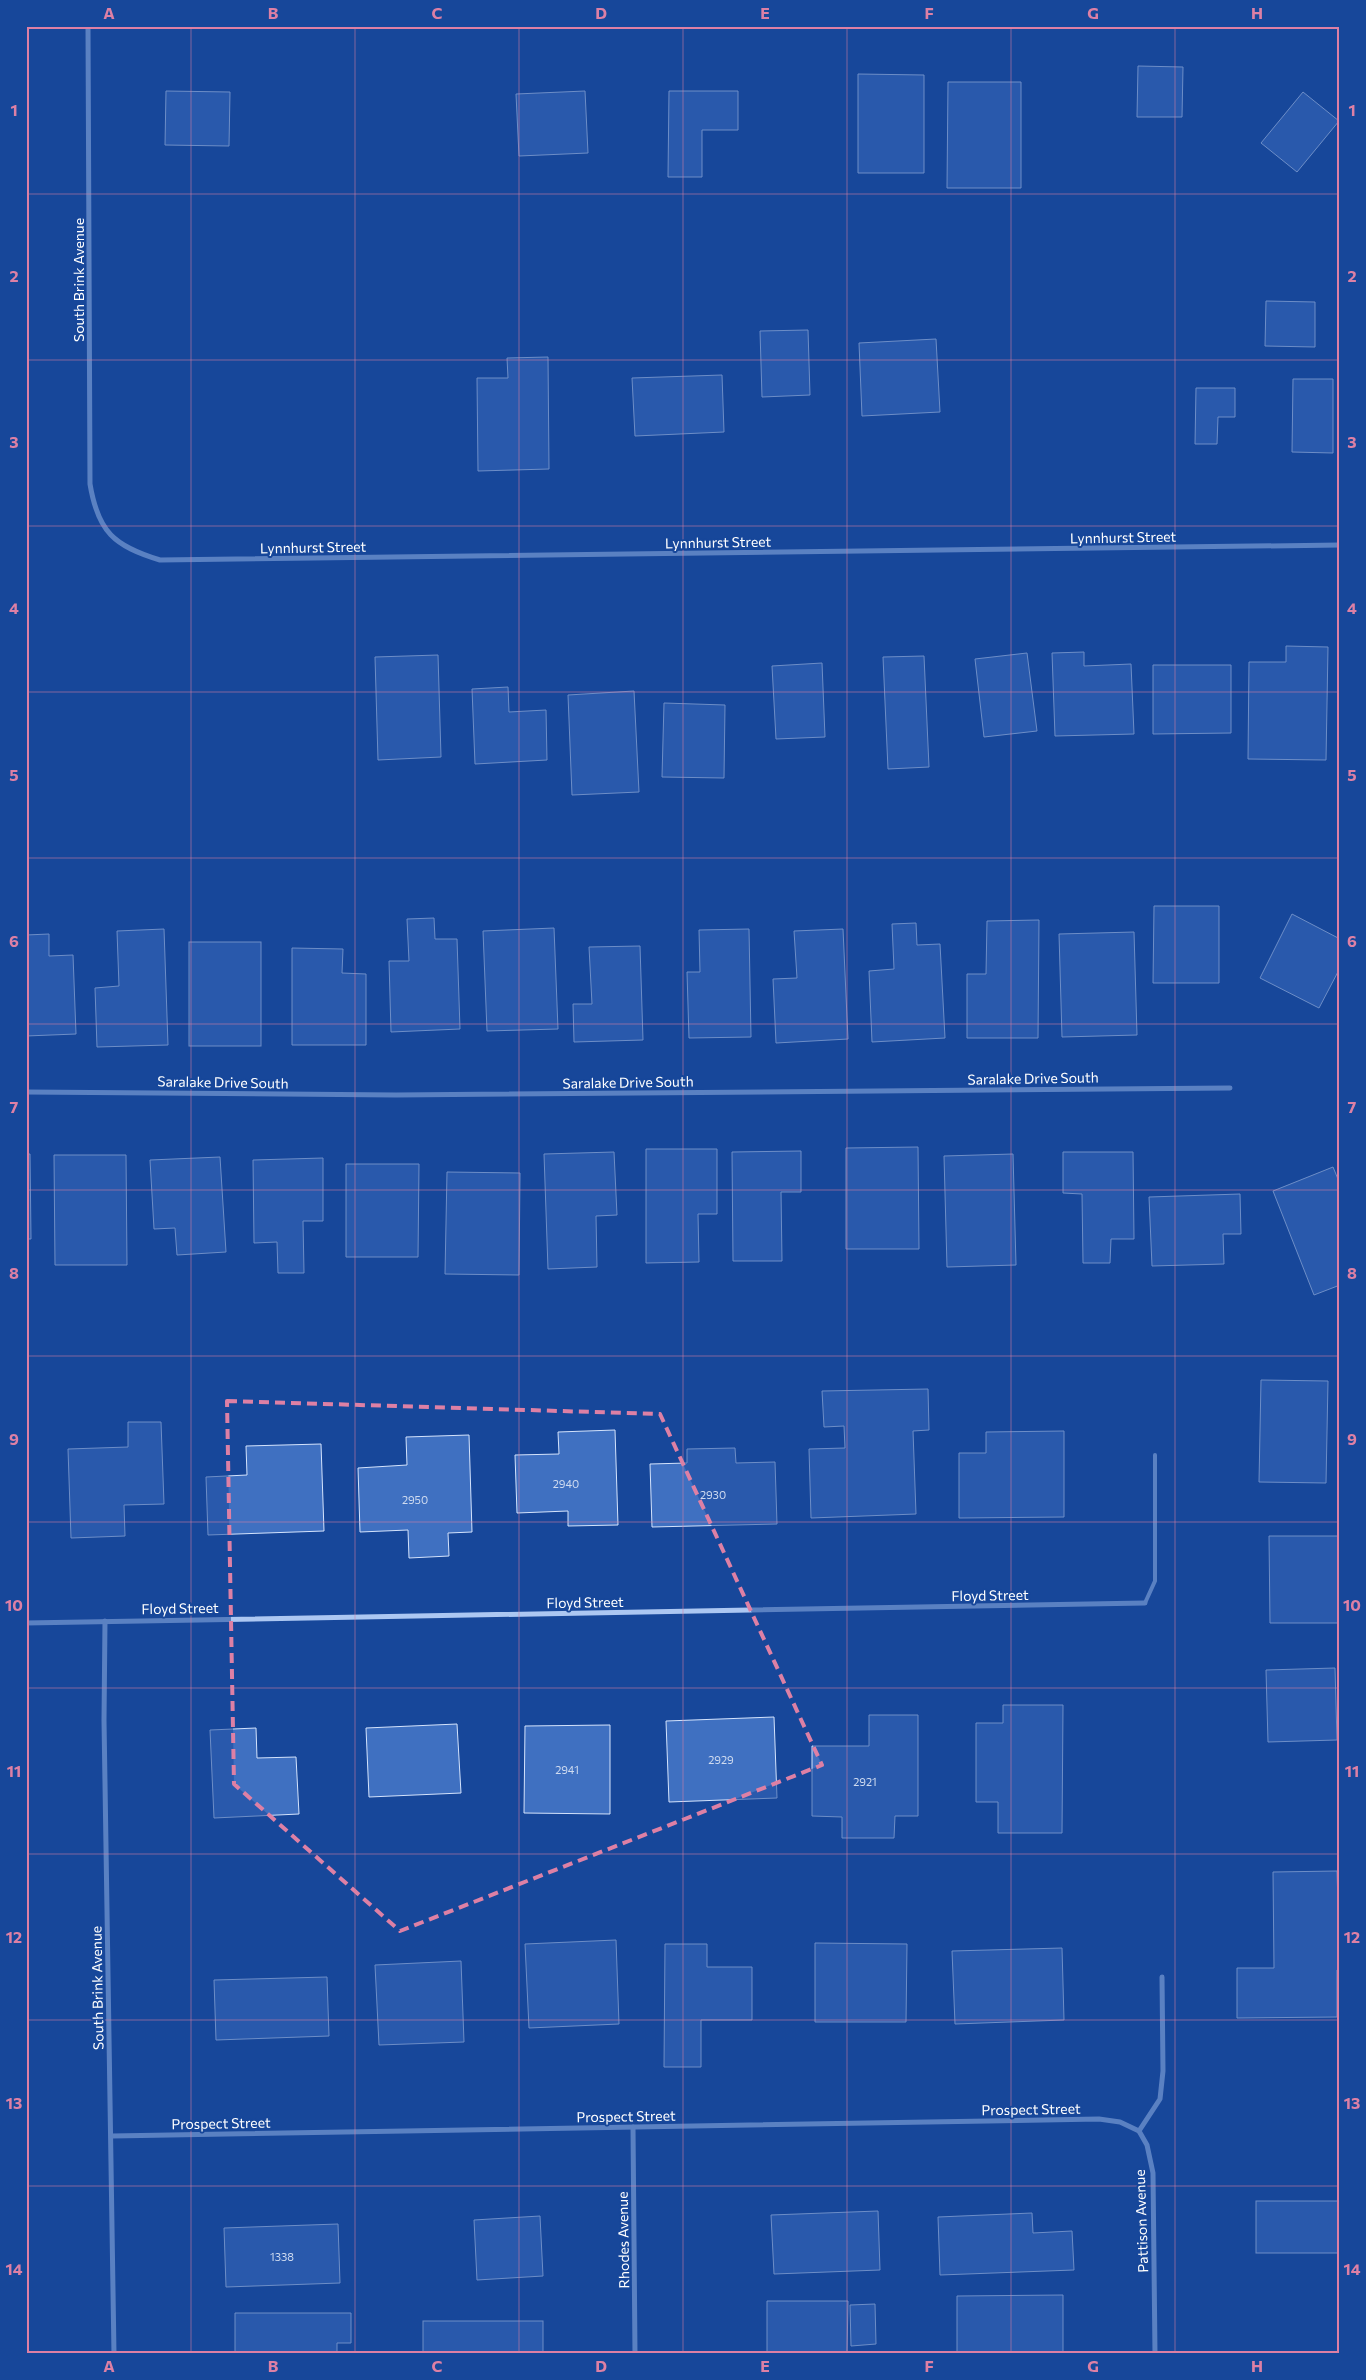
<svg xmlns="http://www.w3.org/2000/svg" width="1366" height="2380" font-family="Commissioner,sans-serif">
<style>
.building{fill:#3f70c1;stroke:#d4e3fc}
.lines{fill:none;stroke-linecap:round;stroke-linejoin:round}
.lane{stroke:#acc7f2;stroke-width:4}
.street{stroke:#acc7f2;stroke-width:5}
.marked{fill:none;stroke:#dd80a5;stroke-width:4;stroke-dasharray:10 6;stroke-linejoin:round}
.grid{fill:none;stroke:#dd80a5;stroke-width:1;stroke-opacity:0.55}
.labels{text-anchor:middle;dominant-baseline:central;stroke-width:4;stroke-linejoin:round;paint-order:stroke}
.number-label{font-size:11px;fill:#cfdbf0}
.street-label{font-size:14px;fill:#fff;stroke:#17479a}
.neatline{fill:none;stroke:#dd80a5;stroke-width:2}
.grid-label{font-size:16px;text-anchor:middle;font-weight:bold;fill:#dd80a5}
</style>
<rect width="100%" height="100%" fill="#17479a"/>
<!-- building -->
<g class="building">
<path d="M1138,66L1183,67L1182,117H1137Z"/>
<path d="M858,74L924,75V173H858Z"/>
<path d="M948,82H1021V188H947Z"/>
<path d="M166,91L230,92L229,146L165,145Z"/>
<path d="M585,91L588,153L519,156L516,94Z"/>
<path d="M669,91H738V130H702V177H668Z"/>
<path d="M1303,92L1339,121L1297,172L1261,143Z"/>
<path d="M1266,301L1315,302V347L1265,346Z"/>
<path d="M808,330L810,395L762,397L760,331Z"/>
<path d="M936,339L940,412L862,416L859,343Z"/>
<path d="M548,357L549,469L478,471L477,378H508L507,358Z"/>
<path d="M722,375L724,432L635,436L632,378Z"/>
<path d="M1293,379H1333V453L1292,452Z"/>
<path d="M1196,388H1235V417H1218L1217,444H1195Z"/>
<path d="M1286,646L1328,647L1326,760L1248,759L1249,662H1286Z"/>
<path d="M1084,652V666L1131,664L1134,734L1055,736L1052,653Z"/>
<path d="M1027,653L1037,731L984,737L975,659Z"/>
<path d="M438,655L441,757L378,760L375,657Z"/>
<path d="M924,656L929,767L888,769L883,657Z"/>
<path d="M822,663L825,737L776,739L772,666Z"/>
<path d="M1153,665H1231V733L1153,734Z"/>
<path d="M508,687L509,712L546,710L547,760L475,764L472,689Z"/>
<path d="M634,691L639,792L572,795L568,695Z"/>
<path d="M664,703L725,705L724,778L662,777Z"/>
<path d="M1154,906H1219V983H1153Z"/>
<path d="M1292,914L1340,939V968L1319,1008L1260,978Z"/>
<path d="M434,918L435,939H457L460,1029L391,1032L389,961H409L407,919Z"/>
<path d="M1039,920L1038,1038H967V974H986L987,921Z"/>
<path d="M916,923L917,945L940,944L945,1038L872,1042L869,971L894,969L892,924Z"/>
<path d="M554,928L558,1029L487,1031L483,931Z"/>
<path d="M164,929L168,1045L97,1047L95,988L119,986L117,931Z"/>
<path d="M749,929L751,1037L689,1038L687,972H700L699,930Z"/>
<path d="M843,929L848,1039L776,1043L773,979L797,978L794,931Z"/>
<path d="M1134,932L1137,1035L1062,1037L1059,934Z"/>
<path d="M49,934V956L73,955L76,1034L26,1036V935Z"/>
<rect x="189" y="942" width="72" height="104"/>
<path d="M640,946L643,1040L574,1042L573,1004H592L589,947Z"/>
<path d="M292,948L343,949L342,973L366,974V1045H292Z"/>
<path d="M918,1147L919,1249H846V1148Z"/>
<path d="M646,1149H717V1214H698L699,1262L646,1263Z"/>
<path d="M801,1151V1192H781L782,1261H733L732,1152Z"/>
<path d="M614,1152L617,1215L596,1216L597,1267L548,1269L544,1154Z"/>
<path d="M1063,1152H1133L1134,1239H1111L1110,1263H1083L1082,1194L1063,1193Z"/>
<path d="M26,1154H30L31,1239H26Z"/>
<path d="M1013,1154L1016,1265L947,1267L944,1156Z"/>
<path d="M54,1155H126L127,1265H55Z"/>
<path d="M220,1157L226,1252L177,1255L175,1228L154,1229L150,1160Z"/>
<path d="M323,1158V1221H303L304,1273H278L277,1242L254,1243L253,1160Z"/>
<path d="M346,1164H419L418,1257H346Z"/>
<path d="M1333,1167L1340,1184V1285L1314,1295L1273,1191Z"/>
<path d="M447,1172L520,1173L519,1275L445,1274Z"/>
<path d="M1240,1194L1241,1234H1223L1224,1264L1152,1266L1149,1197Z"/>
<path d="M1261,1380L1328,1381L1326,1483L1259,1482Z"/>
<path d="M928,1389L929,1430L913,1431L916,1514L811,1518L809,1449L845,1448L844,1426L824,1427L822,1391Z"/>
<path d="M128,1422H161L164,1504L124,1505L125,1536L71,1538L68,1449L128,1447Z"/>
<path d="M615,1430L618,1525L568,1526V1511L517,1513L515,1455L559,1454L558,1432Z"/>
<path d="M1064,1431V1517L959,1518V1453H986V1432Z"/>
<path d="M469,1435L472,1532L448,1533L449,1556L409,1558L408,1530L360,1532L358,1468L407,1465L406,1437Z"/>
<path d="M321,1444L324,1531L208,1535L206,1477L247,1475L246,1446Z"/>
<path d="M735,1448L736,1463L775,1462L777,1524L652,1527L650,1464L687,1463V1449Z"/>
<path d="M1269,1536H1340V1623H1270Z"/>
<path d="M1335,1668L1337,1740L1268,1742L1266,1670Z"/>
<path d="M1003,1705H1063L1062,1833H998V1802H976V1723H1003Z"/>
<path d="M869,1715H918V1816H895L894,1838H842V1817L812,1816V1746H869Z"/>
<path d="M774,1717L777,1798L669,1802L666,1721Z"/>
<path d="M457,1724L461,1793L369,1797L366,1728Z"/>
<path d="M610,1725V1814L524,1813L525,1726Z"/>
<path d="M256,1728L257,1758L296,1757L299,1814L214,1818L210,1730Z"/>
<path d="M1337,1871L1340,1970H1337V2017L1237,2018V1968H1274L1273,1872Z"/>
<path d="M616,1940L619,2024L529,2028L525,1944Z"/>
<path d="M815,1943L907,1944L906,2022H815Z"/>
<path d="M665,1944H707V1967H752V2020H701V2067H664Z"/>
<path d="M1062,1948L1064,2020L955,2024L952,1951Z"/>
<path d="M461,1961L464,2042L379,2045L375,1965Z"/>
<path d="M327,1977L329,2036L216,2040L214,1980Z"/>
<rect x="1256" y="2201" width="84" height="52"/>
<path d="M878,2211L880,2270L774,2274L771,2215Z"/>
<path d="M1032,2213L1033,2233L1072,2231L1074,2270L940,2275L938,2217Z"/>
<path d="M540,2216L543,2276L477,2280L474,2220Z"/>
<path d="M338,2224L340,2283L226,2287L224,2228Z"/>
<path d="M1063,2295V2354H957V2296Z"/>
<path d="M767,2301H848L847,2354H767Z"/>
<path d="M875,2304L876,2344L851,2346L850,2305Z"/>
<path d="M235,2313H351V2343H337V2354H235Z"/>
<rect x="423" y="2321" width="120" height="33"/>
</g>
<g class="lines">
<!-- lane -->
<path class="lane" d="M1145,1603L1155,1581V1455"/>
<!-- street -->
<g class="street">
<path d="M88,26L90,484C98,532 114,546 160,560L1340,545"/>
<path d="M26,1092L396,1095L1230,1088"/>
<path d="M105,1621L104,1720L114,2354"/>
<path d="M26,1623L1145,1603"/>
<path d="M633,2127L635,2354"/>
<path d="M112,2136L1099,2119L1120,2122L1139,2131"/>
<path d="M1155,2354L1153,2173L1147,2145L1139,2131L1160,2099L1163,2071L1162,1977"/>
</g>
</g>
<!-- marked area -->
<path d="M0 0H1366V2380H0ZM227,1401L660,1414L822,1765L400,1931L234,1784Z" fill="#17479a" fill-opacity=".55" fill-rule="evenodd"/>
<path class="marked" d="M227,1401L660,1414L822,1765L400,1931L234,1784Z"/>
<!-- grid -->
<path class="grid" d="M191,26V2354M355,26V2354M519,26V2354M683,26V2354M847,26V2354M1011,26V2354M1175,26V2354M26,194H1340M26,360H1340M26,526H1340M26,692H1340M26,858H1340M26,1024H1340M26,1190H1340M26,1356H1340M26,1522H1340M26,1688H1340M26,1854H1340M26,2020H1340M26,2186H1340"/>
<g class="labels">
<!-- number labels -->
<g class="number-label">
<text x="566" y="1483">2940</text>
<text x="713" y="1494">2930</text>
<text x="415" y="1499">2950</text>
<text x="721" y="1759">2929</text>
<text x="567" y="1769">2941</text>
<text x="865" y="1781">2921</text>
<text x="282" y="2256">1338</text>
</g>
<!-- street labels -->
<g class="street-label">
<text transform="translate(78 280) rotate(-90)">South Brink Avenue</text>
<text transform="translate(1123 537) rotate(-1)">Lynnhurst Street</text>
<text transform="translate(718 542) rotate(-1)">Lynnhurst Street</text>
<text transform="translate(313 547) rotate(-1)">Lynnhurst Street</text>
<text transform="translate(1033 1078) rotate(-1)">Saralake Drive South</text>
<text transform="translate(223 1082) rotate(1)">Saralake Drive South</text>
<text transform="translate(628 1082) rotate(-1)">Saralake Drive South</text>
<text transform="translate(990 1595) rotate(-1)">Floyd Street</text>
<text transform="translate(585 1602) rotate(-1)">Floyd Street</text>
<text transform="translate(180 1608) rotate(-1)">Floyd Street</text>
<text transform="translate(97 1988) rotate(-91)">South Brink Avenue</text>
<text transform="translate(1031 2109) rotate(-1)">Prospect Street</text>
<text transform="translate(626 2116) rotate(-1)">Prospect Street</text>
<text transform="translate(221 2123) rotate(-1)">Prospect Street</text>
<text transform="translate(1141 2221) rotate(-92)">Pattison Avenue</text>
<text transform="translate(623 2240) rotate(-91)">Rhodes Avenue</text>
</g>
</g>
<!-- border -->
<rect width="1366" height="2380" fill="none" stroke="#17479a" stroke-width="55"/>
<rect x="28" y="28" width="1310" height="2324" class="neatline"/>
<g class="grid-label">
<text x="109" y="19">A</text>
<text x="273" y="19">B</text>
<text x="437" y="19">C</text>
<text x="601" y="19">D</text>
<text x="765" y="19">E</text>
<text x="929" y="19">F</text>
<text x="1093" y="19">G</text>
<text x="1257" y="19">H</text>
<text x="14" y="116">1</text>
<text x="1352" y="116">1</text>
<text x="14" y="282">2</text>
<text x="1352" y="282">2</text>
<text x="14" y="448">3</text>
<text x="1352" y="448">3</text>
<text x="14" y="614">4</text>
<text x="1352" y="614">4</text>
<text x="14" y="781">5</text>
<text x="1352" y="781">5</text>
<text x="14" y="947">6</text>
<text x="1352" y="947">6</text>
<text x="14" y="1113">7</text>
<text x="1352" y="1113">7</text>
<text x="14" y="1279">8</text>
<text x="1352" y="1279">8</text>
<text x="14" y="1445">9</text>
<text x="1352" y="1445">9</text>
<text x="14" y="1611">10</text>
<text x="1352" y="1611">10</text>
<text x="14" y="1777">11</text>
<text x="1352" y="1777">11</text>
<text x="14" y="1943">12</text>
<text x="1352" y="1943">12</text>
<text x="14" y="2109">13</text>
<text x="1352" y="2109">13</text>
<text x="14" y="2275">14</text>
<text x="1352" y="2275">14</text>
<text x="109" y="2372">A</text>
<text x="273" y="2372">B</text>
<text x="437" y="2372">C</text>
<text x="601" y="2372">D</text>
<text x="765" y="2372">E</text>
<text x="929" y="2372">F</text>
<text x="1093" y="2372">G</text>
<text x="1257" y="2372">H</text>
</g>
</svg>
